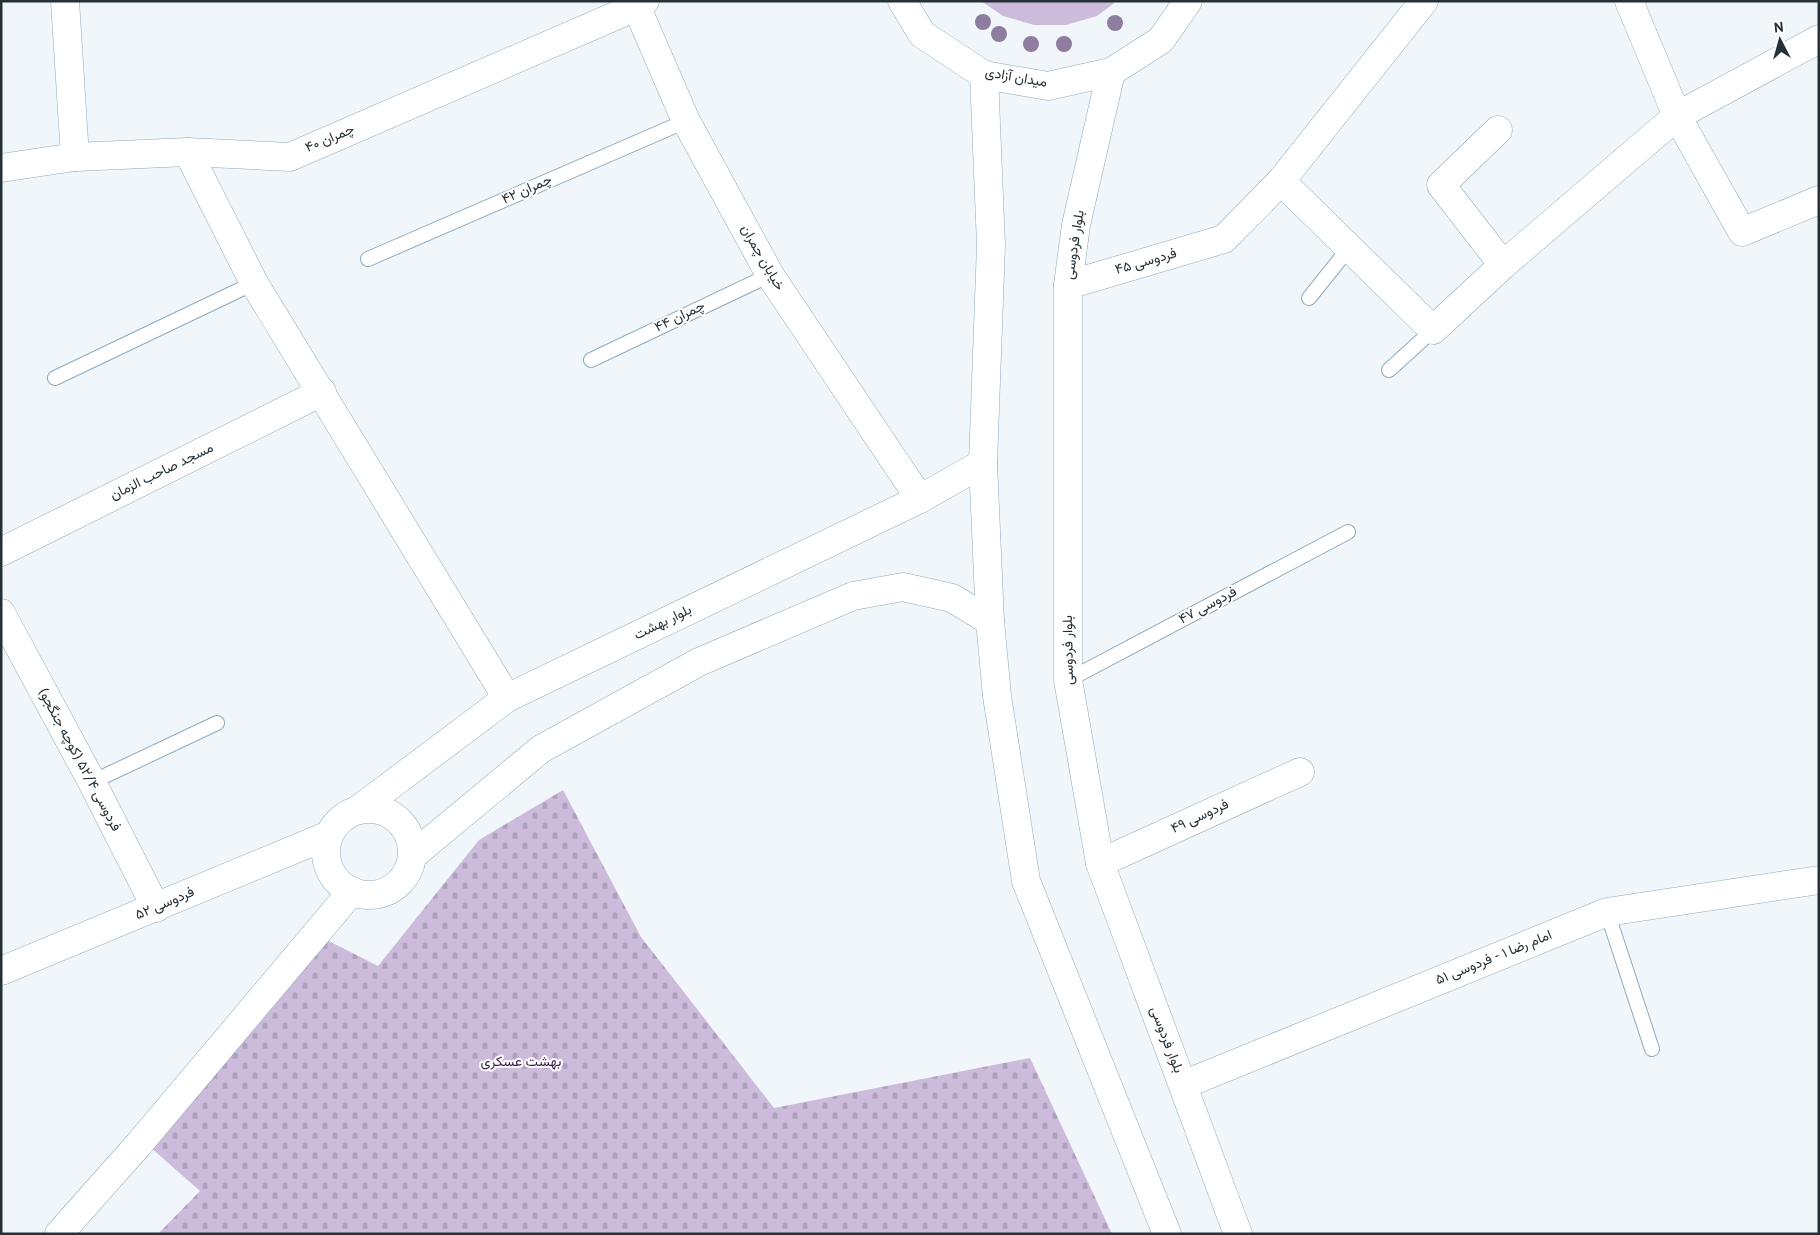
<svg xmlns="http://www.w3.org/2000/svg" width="1820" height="1235" font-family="Overpass,Vazirmatn,sans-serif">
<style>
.grass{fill:#ccbbdb}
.cemetery{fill:url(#cemetery-stones)}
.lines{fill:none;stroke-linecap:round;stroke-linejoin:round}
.service-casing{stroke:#8faabd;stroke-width:16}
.minor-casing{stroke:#8faabd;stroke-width:29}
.tertiary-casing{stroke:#8faabd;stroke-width:29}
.secondary-casing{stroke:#8faabd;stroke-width:29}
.service{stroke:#fff;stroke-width:14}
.minor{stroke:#fff;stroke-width:28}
.tertiary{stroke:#fff;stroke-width:28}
.secondary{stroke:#fff;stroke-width:28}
.tree{fill:#8d7d9e}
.labels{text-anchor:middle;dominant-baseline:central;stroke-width:4;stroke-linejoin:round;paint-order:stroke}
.street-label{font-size:14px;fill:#253037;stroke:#fff}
.park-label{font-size:14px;fill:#3c1a52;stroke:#fff}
</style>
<defs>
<pattern id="cemetery-stones" width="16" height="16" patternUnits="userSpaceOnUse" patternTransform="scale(1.25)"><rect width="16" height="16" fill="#ccbbdb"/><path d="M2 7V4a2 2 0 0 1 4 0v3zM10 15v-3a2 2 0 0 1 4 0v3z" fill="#afa1bd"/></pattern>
</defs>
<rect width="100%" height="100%" fill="#f0f6fa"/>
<!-- grass -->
<path class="grass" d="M981,1H1117L1097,16L1066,25H1034L1003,16Z"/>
<!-- cemetery -->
<path class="cemetery" d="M563,790L641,937L774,1108L1030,1058L1112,1234H158L200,1191L150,1147L319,936L378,966L479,840Z"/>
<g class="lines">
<!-- service casing -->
<g class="service-casing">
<g id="service">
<path d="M368,259L686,121"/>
<path d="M1309,298L1349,248"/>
<path d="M591,360L770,275"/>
<path d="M1389,370L1433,330"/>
<path d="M55,378L254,283"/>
<path d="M1068,680L1348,532"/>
<path d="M92,782L217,723"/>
<path d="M1607,912L1652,1049"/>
</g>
</g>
<!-- minor casing -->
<g class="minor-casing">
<g id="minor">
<path d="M65,1L75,157"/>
<path d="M634,1L686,121L770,275L920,499"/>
<path d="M1629,1L1677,116L1742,232L1819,200"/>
<path d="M1498,130L1441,185L1503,265"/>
<path d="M188,152L254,283L507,698"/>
<path d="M1,168L75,157L188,152L290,157L636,7L645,1"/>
<path d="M1281,181L1433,330L1503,265L1677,116L1819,39"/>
<path d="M1068,285L1224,239L1281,181L1424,1"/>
<path d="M1,552L322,392"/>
<path d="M1,613L92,782L156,908"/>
<circle cx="369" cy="852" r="43"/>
<path d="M1100,863L1300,772"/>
<path d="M1,971L329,835"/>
<path d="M1183,1085L1607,912L1819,880"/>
<path d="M59,1234L139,1144L352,891"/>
</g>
</g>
<!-- tertiary casing -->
<g class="tertiary-casing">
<g id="tertiary">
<path d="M359,809L507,698L920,499L983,463"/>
<path d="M412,856L541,749L699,662L853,596L903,587L952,598L990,621"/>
</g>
</g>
<!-- secondary casing -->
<g class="secondary-casing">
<g id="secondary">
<path d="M902,1L922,34L984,75L1048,86L1111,72L1161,40L1188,1"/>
<path d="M1111,72L1076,225L1068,285V680L1100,863L1238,1234"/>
<path d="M984,75L991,245L983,463L990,621L997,696L1026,881L1167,1234"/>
</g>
</g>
<!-- service -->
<use href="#service" class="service"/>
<!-- minor -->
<use href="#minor" class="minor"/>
<!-- tertiary -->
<use href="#tertiary" class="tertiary"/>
<!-- secondary -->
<use href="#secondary" class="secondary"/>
</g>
<!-- trees -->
<g class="tree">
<circle cx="983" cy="22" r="8"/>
<circle cx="1115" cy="23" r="8"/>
<circle cx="999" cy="34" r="8"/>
<circle cx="1031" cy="44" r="8"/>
<circle cx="1064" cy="44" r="8"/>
</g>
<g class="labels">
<!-- street labels -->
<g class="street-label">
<text transform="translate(1016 78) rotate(10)">میدان آزادی</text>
<text transform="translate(330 139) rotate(-23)">چمران ۴۰</text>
<text transform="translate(527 190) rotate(-24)">چمران ۴۲</text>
<text transform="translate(1075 245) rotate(-81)">بلوار فردوسی</text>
<text transform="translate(762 258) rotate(60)">خیابان چمران</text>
<text transform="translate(1146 262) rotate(-16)">فردوسی ۴۵</text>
<text transform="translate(680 317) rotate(-26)">چمران ۴۴</text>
<text transform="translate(162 472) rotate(-26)">مسجد صاحب الزمان</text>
<text transform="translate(1208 606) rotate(-28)">فردوسی ۴۷</text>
<text transform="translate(663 623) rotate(-26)">بلوار بهشت</text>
<text transform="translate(1069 650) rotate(-91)">بلوار فردوسی</text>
<text transform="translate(79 760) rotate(62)">فردوسی ۵۲/۴ (کوچه جنگجو)</text>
<text transform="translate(1200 817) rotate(-25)">فردوسی ۴۹</text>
<text transform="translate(165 904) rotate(-23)">فردوسی ۵۲</text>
<text transform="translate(1494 958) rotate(-22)">امام رضا ۱ - فردوسی ۵۱</text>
<text transform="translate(1166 1040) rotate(69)">بلوار فردوسی</text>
</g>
<!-- park labels -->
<g class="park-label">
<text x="521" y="1062">بهشت عسکری</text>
</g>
</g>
<!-- border -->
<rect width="1820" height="1235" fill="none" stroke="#253037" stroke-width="5"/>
<!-- north arrow -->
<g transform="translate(1780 40) rotate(354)" stroke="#ffffff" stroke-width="4" paint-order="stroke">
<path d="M0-4L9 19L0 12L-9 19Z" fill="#253037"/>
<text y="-8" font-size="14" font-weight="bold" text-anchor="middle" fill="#253037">N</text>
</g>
</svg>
